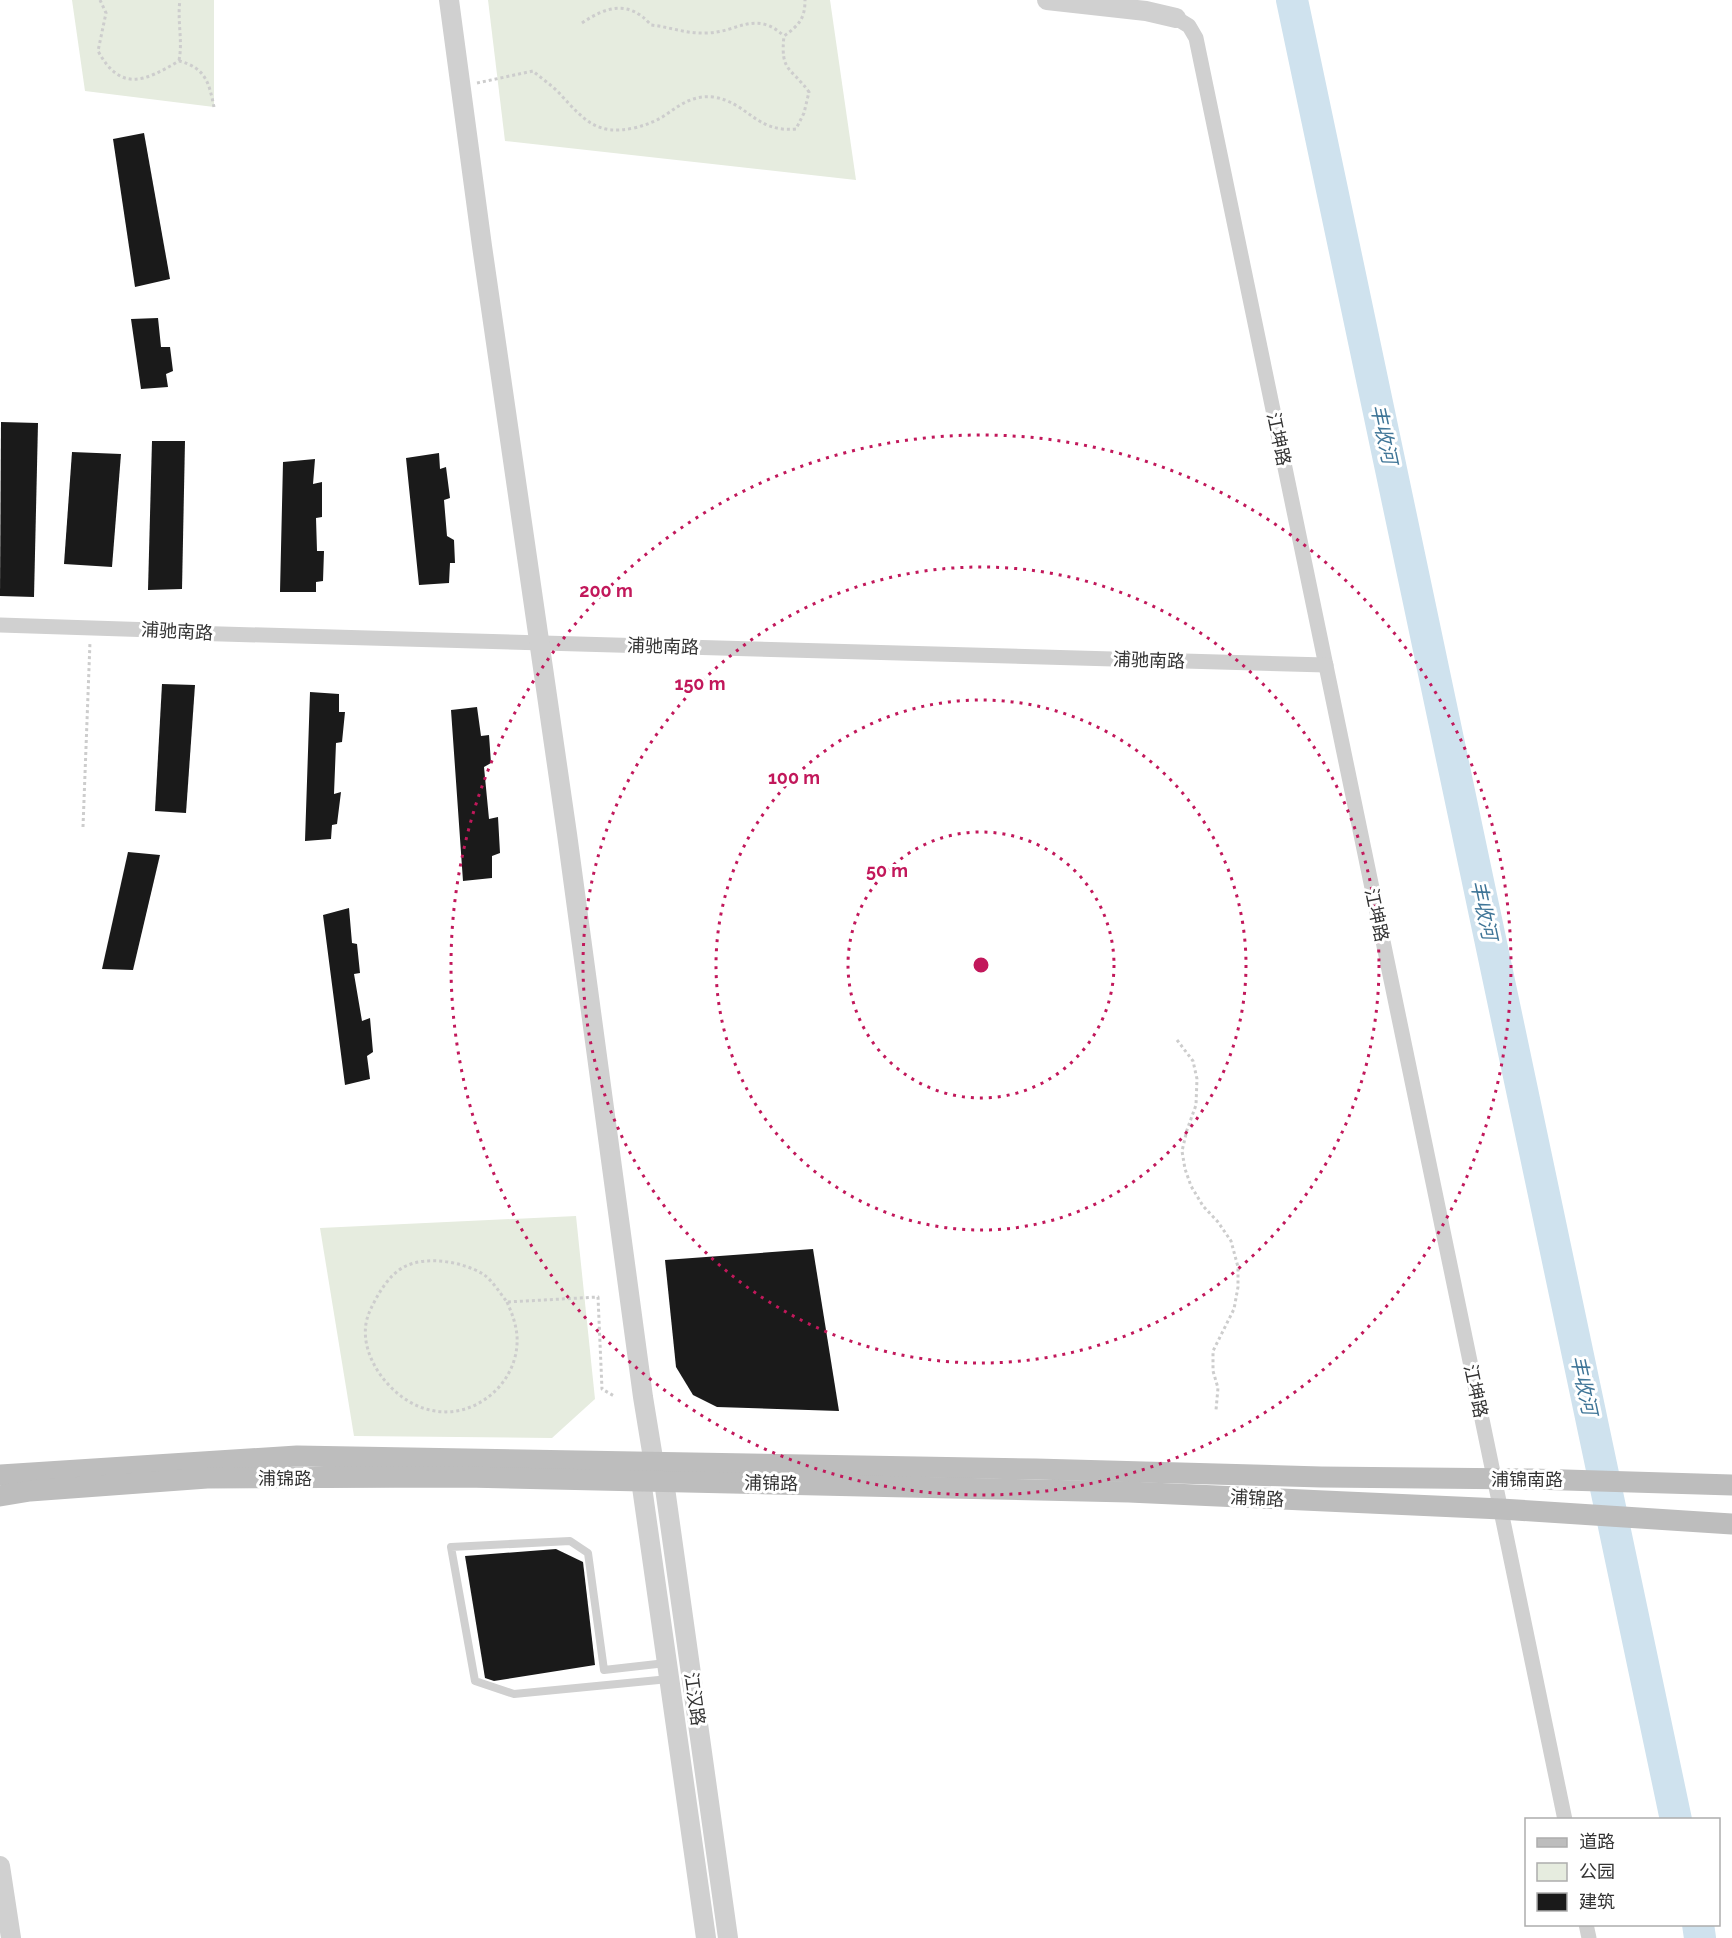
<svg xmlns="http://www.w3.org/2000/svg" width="1732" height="1938" font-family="Raleway,'Noto Sans SC',sans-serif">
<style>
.green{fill:#e6ecdf}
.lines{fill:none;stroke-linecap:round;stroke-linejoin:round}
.river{stroke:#cfe2ee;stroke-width:32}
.building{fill:#1a1a1a}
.path{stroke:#cdcdcd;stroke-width:3;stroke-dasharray:3 3;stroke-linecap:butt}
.service{stroke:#d0d0d0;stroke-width:8}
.minor{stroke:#d0d0d0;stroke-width:15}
.tertiary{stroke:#d0d0d0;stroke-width:20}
.secondary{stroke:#bdbdbd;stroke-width:21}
.ring{fill:none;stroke:#c2185b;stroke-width:3;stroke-dasharray:3 6}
.labels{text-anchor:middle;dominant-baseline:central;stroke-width:6;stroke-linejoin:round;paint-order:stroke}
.street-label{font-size:18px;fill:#333;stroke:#fff}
.water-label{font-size:20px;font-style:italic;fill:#3f7597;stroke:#fff}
.centre{fill:#c2185b;stroke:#fff;stroke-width:3}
.ring-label{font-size:18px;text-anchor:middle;font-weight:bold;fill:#c2185b;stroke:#fff;stroke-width:6;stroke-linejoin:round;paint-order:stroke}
</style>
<rect width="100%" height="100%" fill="#fff"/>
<!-- green -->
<g class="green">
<path d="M72,0H214V107L85,91Z"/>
<path d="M488,0H830L856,180L505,141Z"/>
<path d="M576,1216L595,1399L552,1438L354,1436L320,1228Z"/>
</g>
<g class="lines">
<!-- river -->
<g class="river">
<path d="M1292,0L1676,1820"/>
<path d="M1698,1924L1700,1938"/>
</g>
</g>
<!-- building -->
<g class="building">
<path d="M144,133L170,279L135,287L113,139Z"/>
<path d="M158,318L161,347H170L173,371L166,374L168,387L141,389L131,319Z"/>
<path d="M1,422L38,423L34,597L0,596Z"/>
<path d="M152,441H185L182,589L148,590Z"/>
<path d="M72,452L121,454L112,567L64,564Z"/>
<path d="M439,453L440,469L446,467L450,498L444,500L447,536L454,540L455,563H450L449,583L419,585L406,458Z"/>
<path d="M315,459L313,484L322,482V517L316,518L317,551H324L323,581L316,582V592H280L283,462Z"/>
<path d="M162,684L195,685L186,813L155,811Z"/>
<path d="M310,692L339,694V712H345L342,742L336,743L334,794L341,792L337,824L332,825L331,839L305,841Z"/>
<path d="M477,707L481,736L489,735L491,763L484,767L489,819L498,817L500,853L492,856V878L463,881L451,710Z"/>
<path d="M128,852L160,855L133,970L102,969Z"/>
<path d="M349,908L352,943L357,944L360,973L354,974L362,1021L370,1018L373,1052L367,1056L370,1079L345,1085L323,915Z"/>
<path d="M813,1249L839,1411L717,1407L693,1395L676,1367L665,1260Z"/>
<path d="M556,1549L583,1562L595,1665L494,1681L485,1678L465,1556Z"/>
</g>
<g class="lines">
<!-- path -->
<g class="path">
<path d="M100,0L106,13L98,51C121,93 145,81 179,61C206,68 209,83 214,107"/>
<path d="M582,23C607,6 629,0 651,25C670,27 687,34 706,33C737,33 755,9 784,36"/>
<path d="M179,60C183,41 177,21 180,0"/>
<path d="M477,83L533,71C542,79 553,86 561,95C584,120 597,136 634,128C646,125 657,121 667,114C682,103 695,95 713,97C748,102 755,133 796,129L804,113L809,92C791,67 780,72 784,36C799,25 805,19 805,0"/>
<path d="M83,827L90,642"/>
<path d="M1177,1040L1193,1061L1197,1079L1196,1105L1187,1130L1182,1151L1185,1169L1191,1186L1203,1206L1218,1222L1231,1241L1238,1267V1287L1234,1309L1213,1351V1371L1218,1388L1216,1410"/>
<path d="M507,1302C512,1313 516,1324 517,1336C520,1382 475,1421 430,1410C392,1402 353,1352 369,1313C376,1297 388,1275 404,1267C426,1255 463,1262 483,1274C492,1280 500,1293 507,1302L598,1297L602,1389L614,1396"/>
</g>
<!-- service -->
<path class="service" d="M666,1663L604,1670L588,1553L570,1541L451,1547L475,1681L514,1694L669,1679"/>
<!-- minor -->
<g class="minor">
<path d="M1176,18L1189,26L1196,38L1565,1820"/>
<path d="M0,625L154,630L188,633L1326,665"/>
<path d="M1586,1924L1589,1938"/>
</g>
<!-- tertiary -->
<g class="tertiary">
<path d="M449,0L482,246L567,834L643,1397L654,1464L664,1481L728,1938"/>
<path d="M1047,0L1146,11L1176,18"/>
<path d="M650,1468L641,1480L706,1938"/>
<path d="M0,1866L11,1938"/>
</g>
<!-- secondary -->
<g class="secondary">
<path d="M0,1475L297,1456L1036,1469L1321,1477L1532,1479L1732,1485"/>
<path d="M0,1496L30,1491L207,1478L465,1477L1129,1492L1501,1509L1732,1524"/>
</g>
</g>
<!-- distance rings -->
<g class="ring">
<circle cx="981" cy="965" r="133"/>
<circle cx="981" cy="965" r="265"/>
<circle cx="981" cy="965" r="398"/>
<circle cx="981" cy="965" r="530"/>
</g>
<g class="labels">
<!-- street labels -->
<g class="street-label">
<text transform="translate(1279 439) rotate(78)">江坤路</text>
<text transform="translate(177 631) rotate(3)">浦驰南路</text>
<text transform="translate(663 646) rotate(2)">浦驰南路</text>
<text transform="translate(1149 660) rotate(2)">浦驰南路</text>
<text transform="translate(1377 915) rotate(78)">江坤路</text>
<text transform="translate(1476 1391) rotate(78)">江坤路</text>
<text x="285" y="1478">浦锦路</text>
<text x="1527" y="1479">浦锦南路</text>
<text transform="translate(771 1483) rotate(1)">浦锦路</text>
<text transform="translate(1257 1498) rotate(3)">浦锦路</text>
<text transform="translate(695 1699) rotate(82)">江汉路</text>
</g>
<!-- water labels -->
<g class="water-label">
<text transform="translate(1384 434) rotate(78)">丰收河</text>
<text transform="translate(1484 910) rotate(78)">丰收河</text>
<text transform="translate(1584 1385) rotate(78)">丰收河</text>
</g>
</g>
<circle cx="981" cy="965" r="9" class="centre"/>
<g class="ring-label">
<text x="606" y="597">200 m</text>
<text x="700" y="690">150 m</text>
<text x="794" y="784">100 m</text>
<text x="887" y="877">50 m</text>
</g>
<!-- legend -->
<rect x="1525" y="1818" width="195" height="108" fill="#ffffff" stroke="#adadad" stroke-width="1.5"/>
<rect x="1537" y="1838" width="30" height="9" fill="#bdbdbd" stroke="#adadad" stroke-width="1.5"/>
<text x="1579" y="1848" font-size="18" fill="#333333">道路</text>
<rect x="1537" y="1863" width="30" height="18" fill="#e6ecdf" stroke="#adadad" stroke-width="1.5"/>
<text x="1579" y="1878" font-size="18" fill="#333333">公园</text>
<rect x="1537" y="1893" width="30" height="18" fill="#1a1a1a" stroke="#adadad" stroke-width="1.5"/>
<text x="1579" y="1908" font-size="18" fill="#333333">建筑</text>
</svg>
